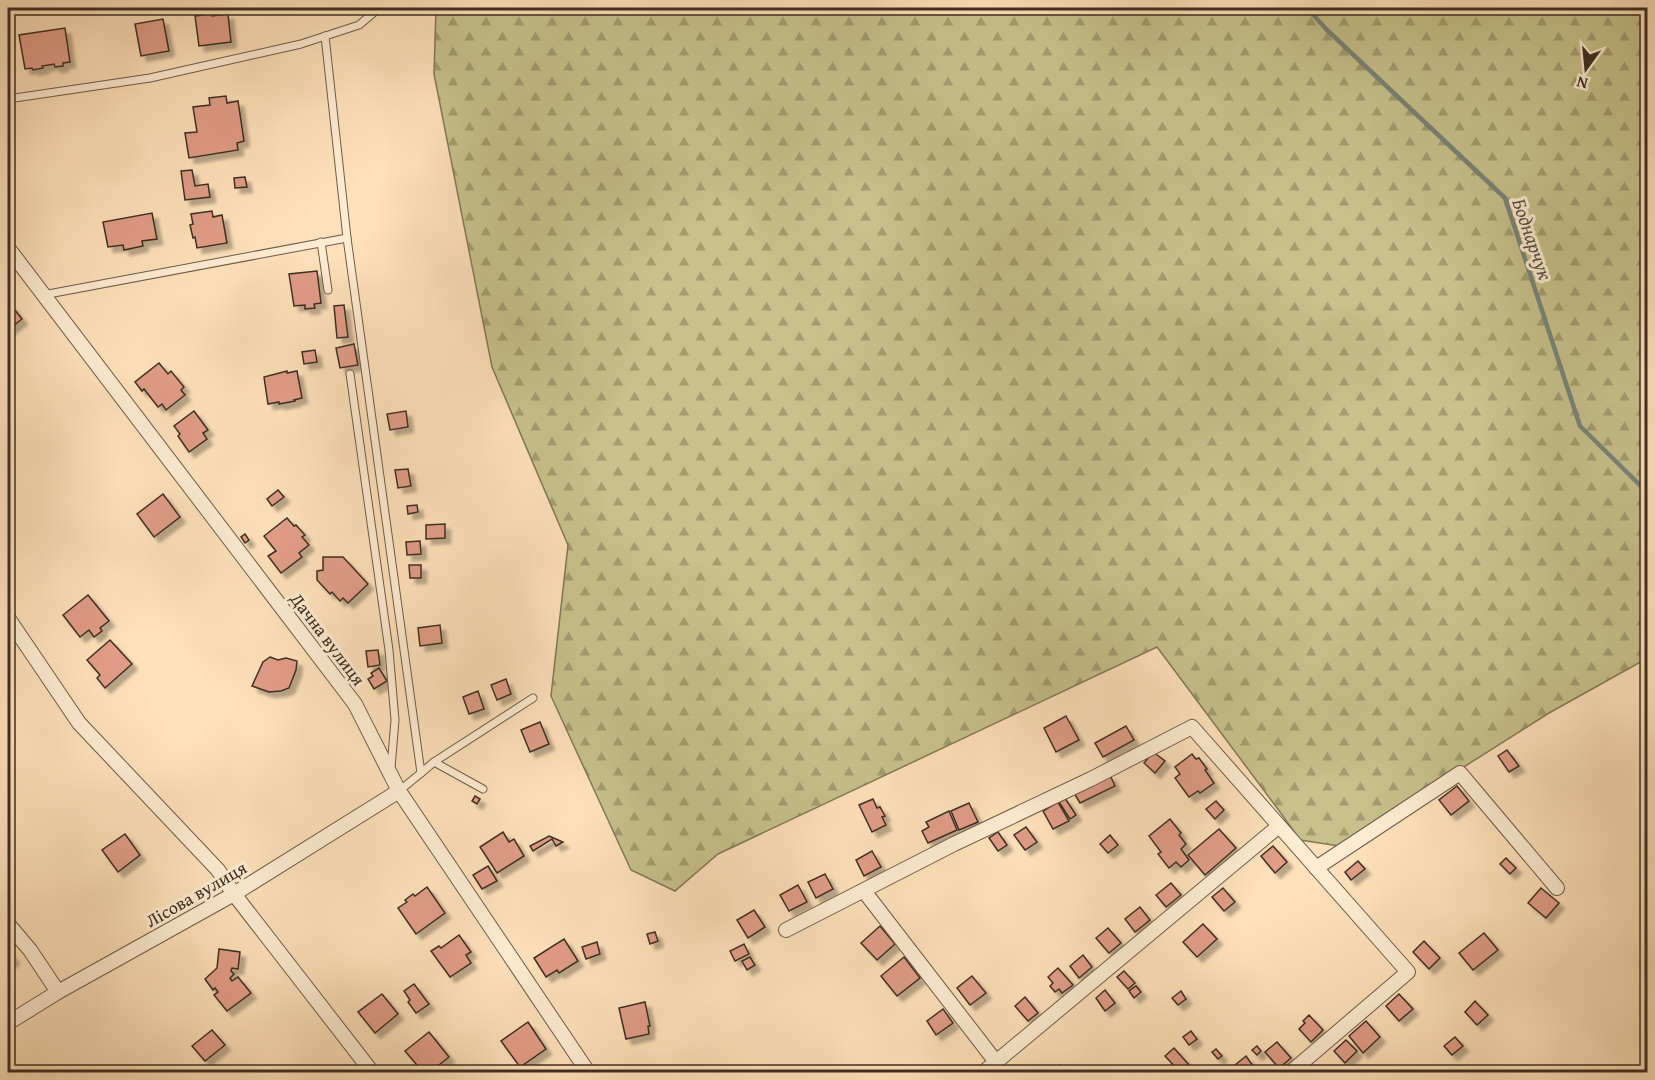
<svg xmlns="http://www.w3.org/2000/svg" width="1655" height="1080" font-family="'Gentium Book Plus',serif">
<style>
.forest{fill:url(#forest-firs);stroke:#827857;stroke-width:1.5}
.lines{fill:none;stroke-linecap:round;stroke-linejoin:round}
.stream{stroke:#798479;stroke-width:4.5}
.building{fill:#e19d87;stroke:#3e2e23;stroke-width:1.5;filter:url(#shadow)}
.service-casing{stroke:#6e5b49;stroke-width:9}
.minor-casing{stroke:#6e5b49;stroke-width:16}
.service{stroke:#feecd2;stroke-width:7}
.minor{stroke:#feecd2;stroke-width:14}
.labels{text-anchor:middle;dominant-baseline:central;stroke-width:6;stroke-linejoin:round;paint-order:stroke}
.street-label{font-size:18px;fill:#3e2e23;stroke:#feecd2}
.water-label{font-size:20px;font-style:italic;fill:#565247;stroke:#feecd2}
</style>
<defs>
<pattern id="forest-firs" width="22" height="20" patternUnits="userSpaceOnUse" patternTransform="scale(1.5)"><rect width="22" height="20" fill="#c7c18b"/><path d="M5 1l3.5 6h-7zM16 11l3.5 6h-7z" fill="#a39d71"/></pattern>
<filter id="shadow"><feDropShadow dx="5.5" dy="5.5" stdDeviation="1.5" flood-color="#0004"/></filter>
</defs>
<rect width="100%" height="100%" fill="#fee1ba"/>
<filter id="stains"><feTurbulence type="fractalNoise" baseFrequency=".00333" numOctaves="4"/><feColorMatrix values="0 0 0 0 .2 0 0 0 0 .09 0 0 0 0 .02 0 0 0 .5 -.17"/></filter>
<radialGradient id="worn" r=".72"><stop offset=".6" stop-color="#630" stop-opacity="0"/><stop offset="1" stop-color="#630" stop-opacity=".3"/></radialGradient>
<!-- forest -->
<path class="forest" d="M436,8H1647V668L1644,660L1549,713L1339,846L1300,840L1280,812L1157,647L718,854L675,891L631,870L551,696L568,545L492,367L434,74Z"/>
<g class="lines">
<!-- stream -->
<path class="stream" d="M1307,8L1326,29L1505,198L1580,426L1648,493"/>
</g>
<!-- building -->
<g class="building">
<path d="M212,14V16L228,14L231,42L199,46L195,16Z"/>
<path d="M163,19L169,51L141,56L135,24Z"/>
<path d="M65,28L70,62L63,63V66L55,67L54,64L42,66L43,68L33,70L32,68L25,69L19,35Z"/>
<path d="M226,96L227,103L238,101L244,141L237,143L238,150L189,158L185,133L197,132L193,107L210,105L209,98Z"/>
<path d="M192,170L195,186L208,184L210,197L185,200L181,171Z"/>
<path d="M245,177L247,187L235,188L234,178Z"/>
<path d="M212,211L213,217L222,215L227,243L197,248L195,237L193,238L190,225L193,224L191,214Z"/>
<path d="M152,213L157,239L142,241L143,246L124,250L123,245L108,247L103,222Z"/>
<path d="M317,271L321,303L314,304L315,308L305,309V305L294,306L289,274Z"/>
<path d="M10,304L22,319L8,330V306Z"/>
<path d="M344,305L348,337L337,338L334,306Z"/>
<path d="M354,344L358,365L340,368L336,348Z"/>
<path d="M315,350L317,362L304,364L302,352Z"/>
<path d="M159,363L168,374L171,371L184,387L181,390L185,395L166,410L162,404L158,407L144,389L142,391L135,382Z"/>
<path d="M287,371V373L297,371L302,398L294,400L295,401L279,404V402L268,404L264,377Z"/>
<path d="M194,411L208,430L203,433L207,439L189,452L178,436L180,434L174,426Z"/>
<path d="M406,411L408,427L390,430L387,414Z"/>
<path d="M408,469L411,486L398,488L395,470Z"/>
<path d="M278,490L284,497L272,506L267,499Z"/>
<path d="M163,494L180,517L154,537L137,514Z"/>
<path d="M417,505L418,512L408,514L407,506Z"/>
<path d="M287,518L294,526L296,525L305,535L302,537L309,545L299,553L302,557L281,573L268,556L276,551L264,536Z"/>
<path d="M445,524V538L426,539V525Z"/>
<path d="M245,534L249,540L245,543L241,537Z"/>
<path d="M420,541L421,554L407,555L406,542Z"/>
<path d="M323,557H343L368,584L348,603L343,598L340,601L332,592L330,594L317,580V571L323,570Z"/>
<path d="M409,565H421V578H410Z"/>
<path d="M88,595L109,621L100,628L102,631L94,637L89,630L80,637L63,615Z"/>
<path d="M440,625L442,643L420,646L418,628Z"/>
<path d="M110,640L132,664L105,688L97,678L100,675L87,660Z"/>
<path d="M378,650L380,665L368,667L366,651Z"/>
<path d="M270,657L278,660L286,658L297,661L296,670L289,688L281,691L269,692L252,686L263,662Z"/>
<path d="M379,668L387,681L374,689L368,679L373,676L371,673Z"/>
<path d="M506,679L511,694L497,700L491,685Z"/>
<path d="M478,691L484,709L469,714L463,697Z"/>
<path d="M1066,716L1079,740L1056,752L1044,728Z"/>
<path d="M540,722L549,744L530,752L521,730Z"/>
<path d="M1126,726L1134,740L1103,757L1095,743Z"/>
<path d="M1507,750L1519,766L1509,772L1498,756Z"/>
<path d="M1153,752L1165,761L1155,773L1144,763Z"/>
<path d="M1192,754L1196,759L1199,758L1207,769L1205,770L1214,783L1200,793L1198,791L1189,797L1175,778L1180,774L1175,767Z"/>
<path d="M1110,775L1115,786L1080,803L1074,793Z"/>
<path d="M1457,786L1469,801L1451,815L1439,800Z"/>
<path d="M475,796L480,799L477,804L472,801Z"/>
<path d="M1065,798L1076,815L1070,819L1059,802Z"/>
<path d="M873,799L877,808L880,807L885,816L882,817L886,825L872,832L859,805Z"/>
<path d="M1216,801L1224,810L1215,819L1206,809Z"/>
<path d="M1058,802L1069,821L1053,829L1043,811Z"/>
<path d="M969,803L978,822L959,830L951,811Z"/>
<path d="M949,811L957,830L928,843L922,831L929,827L926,822Z"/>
<path d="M1170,819L1181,833L1179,835L1186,844L1181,849L1189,860L1181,867L1176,862L1169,868L1158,854L1161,852L1149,836Z"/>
<path d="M1026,827L1037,842L1025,850L1014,835Z"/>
<path d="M1219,829L1236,848L1205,875L1188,855Z"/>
<path d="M503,832L509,842L514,839L524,856L497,873L480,847Z"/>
<path d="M998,832L1007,845L998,851L989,838Z"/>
<path d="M125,834L140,855L118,872L102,850Z"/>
<path d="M1110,835L1118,845L1108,853L1100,844Z"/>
<path d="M549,836L563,842L556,846L552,839L533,851L530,846Z"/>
<path d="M1273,846L1287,862L1275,873L1261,856Z"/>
<path d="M872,851L881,867L864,876L856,860Z"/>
<path d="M1506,858L1516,868L1510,874L1500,864Z"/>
<path d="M1358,861L1365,869L1351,880L1345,872Z"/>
<path d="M488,866L497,881L482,889L473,875Z"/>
<path d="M825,874L833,889L816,898L808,882Z"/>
<path d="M1171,883L1181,895L1166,907L1156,895Z"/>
<path d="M798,885L807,902L789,911L780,895Z"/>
<path d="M427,887L445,913L416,934L398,908L407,902L405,900L413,894L415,896Z"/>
<path d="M1223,888L1235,902L1224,911L1212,897Z"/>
<path d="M1541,888L1559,903L1546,918L1528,903Z"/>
<path d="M1140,907L1150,920L1135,932L1125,919Z"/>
<path d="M754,910L765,927L748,938L737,920Z"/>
<path d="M1203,924L1217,939L1197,957L1183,942Z"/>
<path d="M880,926L895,944L877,960L861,943Z"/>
<path d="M1108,928L1121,943L1109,953L1096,938Z"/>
<path d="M655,932L658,941L650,944L647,934Z"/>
<path d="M1484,933L1498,950L1473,970L1459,953Z"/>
<path d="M459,935L471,952L466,955L471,963L450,977L431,951L439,946L441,948Z"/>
<path d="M564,939L578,961L559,973L557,970L546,977L534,958Z"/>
<path d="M1424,941L1440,958L1429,969L1413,952Z"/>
<path d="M597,942L600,954L586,959L582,947Z"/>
<path d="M744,944L749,954L735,961L730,951Z"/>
<path d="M219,949L240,952L238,969L232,968L231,971L234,974L230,978L232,981L238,977L251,993L227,1011L214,995L218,992L215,988L213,990L205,979L217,968Z"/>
<path d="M8,950L14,959L8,963Z"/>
<path d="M1083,955L1092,967L1079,978L1070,966Z"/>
<path d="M750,957L755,965L747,970L742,961Z"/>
<path d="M904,957L920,978L897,996L881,976Z"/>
<path d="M1058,968L1073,985L1062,993L1059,989L1055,992L1050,986L1053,983L1048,977Z"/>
<path d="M1124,971L1135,983L1128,989L1117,977Z"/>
<path d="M972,976L986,993L970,1005L957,988Z"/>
<path d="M414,984L429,1004L416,1013L408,1002L410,1000L404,991Z"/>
<path d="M1136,986L1141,992L1134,998L1129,991Z"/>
<path d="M1105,990L1115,1003L1105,1011L1096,998Z"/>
<path d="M1181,991L1186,999L1178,1005L1172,998Z"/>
<path d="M382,994L398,1014L375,1033L358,1012Z"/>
<path d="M1399,994L1413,1009L1399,1021L1386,1006Z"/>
<path d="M1025,997L1038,1013L1028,1021L1015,1006Z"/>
<path d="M1475,1001L1488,1015L1477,1025L1465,1012Z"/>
<path d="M645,1002L650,1026H648L649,1034L626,1039L619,1008Z"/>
<path d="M943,1009L953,1023L936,1035L927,1021Z"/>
<path d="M1309,1015L1323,1030L1311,1042L1299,1029L1305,1023L1303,1021Z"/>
<path d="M1366,1021L1380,1037L1363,1053L1349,1036Z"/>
<path d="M528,1022L546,1049L520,1067L501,1041Z"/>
<path d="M212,1030L225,1045L205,1061L192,1046Z"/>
<path d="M1191,1031L1197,1039L1189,1045L1183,1037Z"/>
<path d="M429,1032L449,1057L430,1072H423L405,1051Z"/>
<path d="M1455,1037L1463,1046L1452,1055L1444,1046Z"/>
<path d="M1346,1040L1357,1051L1345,1063L1334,1051Z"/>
<path d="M1277,1042L1291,1058L1279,1068L1265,1052Z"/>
<path d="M1257,1046L1261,1051L1257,1055L1252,1050Z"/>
<path d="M1174,1048L1189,1065L1180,1072L1165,1056Z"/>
<path d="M1216,1049L1222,1056L1218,1059L1212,1052Z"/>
<path d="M1246,1056L1253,1066L1245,1072H1241L1235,1065Z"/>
<path d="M1060,1065L1065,1071L1063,1072H1055L1053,1071Z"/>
<path d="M205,1066L209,1072H194Z"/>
</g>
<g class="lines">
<!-- service casing -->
<g class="service-casing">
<g id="service">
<path d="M8,99L150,78L301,44L359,25L379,8"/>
<path d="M347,238L421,773L399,791"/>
<path d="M321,242L328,290"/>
<path d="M43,295L347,238L325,36"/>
<path d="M350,374L389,650L395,720L391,768"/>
<path d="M434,762L533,698"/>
<path d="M421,773L434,762L483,789"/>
</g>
</g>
<!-- minor casing -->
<g class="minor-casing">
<g id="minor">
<path d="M8,248L355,704L399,791L588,1072"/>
<path d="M8,618L79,723L218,870L234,894L372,1072"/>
<path d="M1316,868L1460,773L1557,888"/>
<path d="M864,891L996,1062"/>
<path d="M8,924L30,950L58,992"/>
<path d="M786,930L954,844L1091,779L1192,727L1408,972L1291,1072"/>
<path d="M8,1023L58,992L234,894L399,791"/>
<path d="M984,1072L1279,826"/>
</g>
</g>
<!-- service -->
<use href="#service" class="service"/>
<!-- minor -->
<use href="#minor" class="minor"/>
</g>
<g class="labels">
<!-- street labels -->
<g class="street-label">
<text transform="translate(328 639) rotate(53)">Дачна вулиця</text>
<text transform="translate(196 894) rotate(-30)">Лісова вулиця</text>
</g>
<!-- water labels -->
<g class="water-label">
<text transform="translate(1533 239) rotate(71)">Боднарчук</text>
</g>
</g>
<!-- margin -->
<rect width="1655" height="1080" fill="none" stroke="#fee1ba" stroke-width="30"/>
<rect x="9" y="9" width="1637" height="1062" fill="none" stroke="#3e2e23" stroke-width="3"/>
<rect x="15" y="15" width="1625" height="1050" fill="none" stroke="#3e2e23" stroke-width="1.5"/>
<!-- north arrow -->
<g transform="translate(1586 69) rotate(195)" stroke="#feecd2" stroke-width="4.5" paint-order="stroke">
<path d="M0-4.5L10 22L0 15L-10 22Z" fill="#3e2e23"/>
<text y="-9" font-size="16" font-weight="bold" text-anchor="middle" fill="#3e2e23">N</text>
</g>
<rect width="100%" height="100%" filter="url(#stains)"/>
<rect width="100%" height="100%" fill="url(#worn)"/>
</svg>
